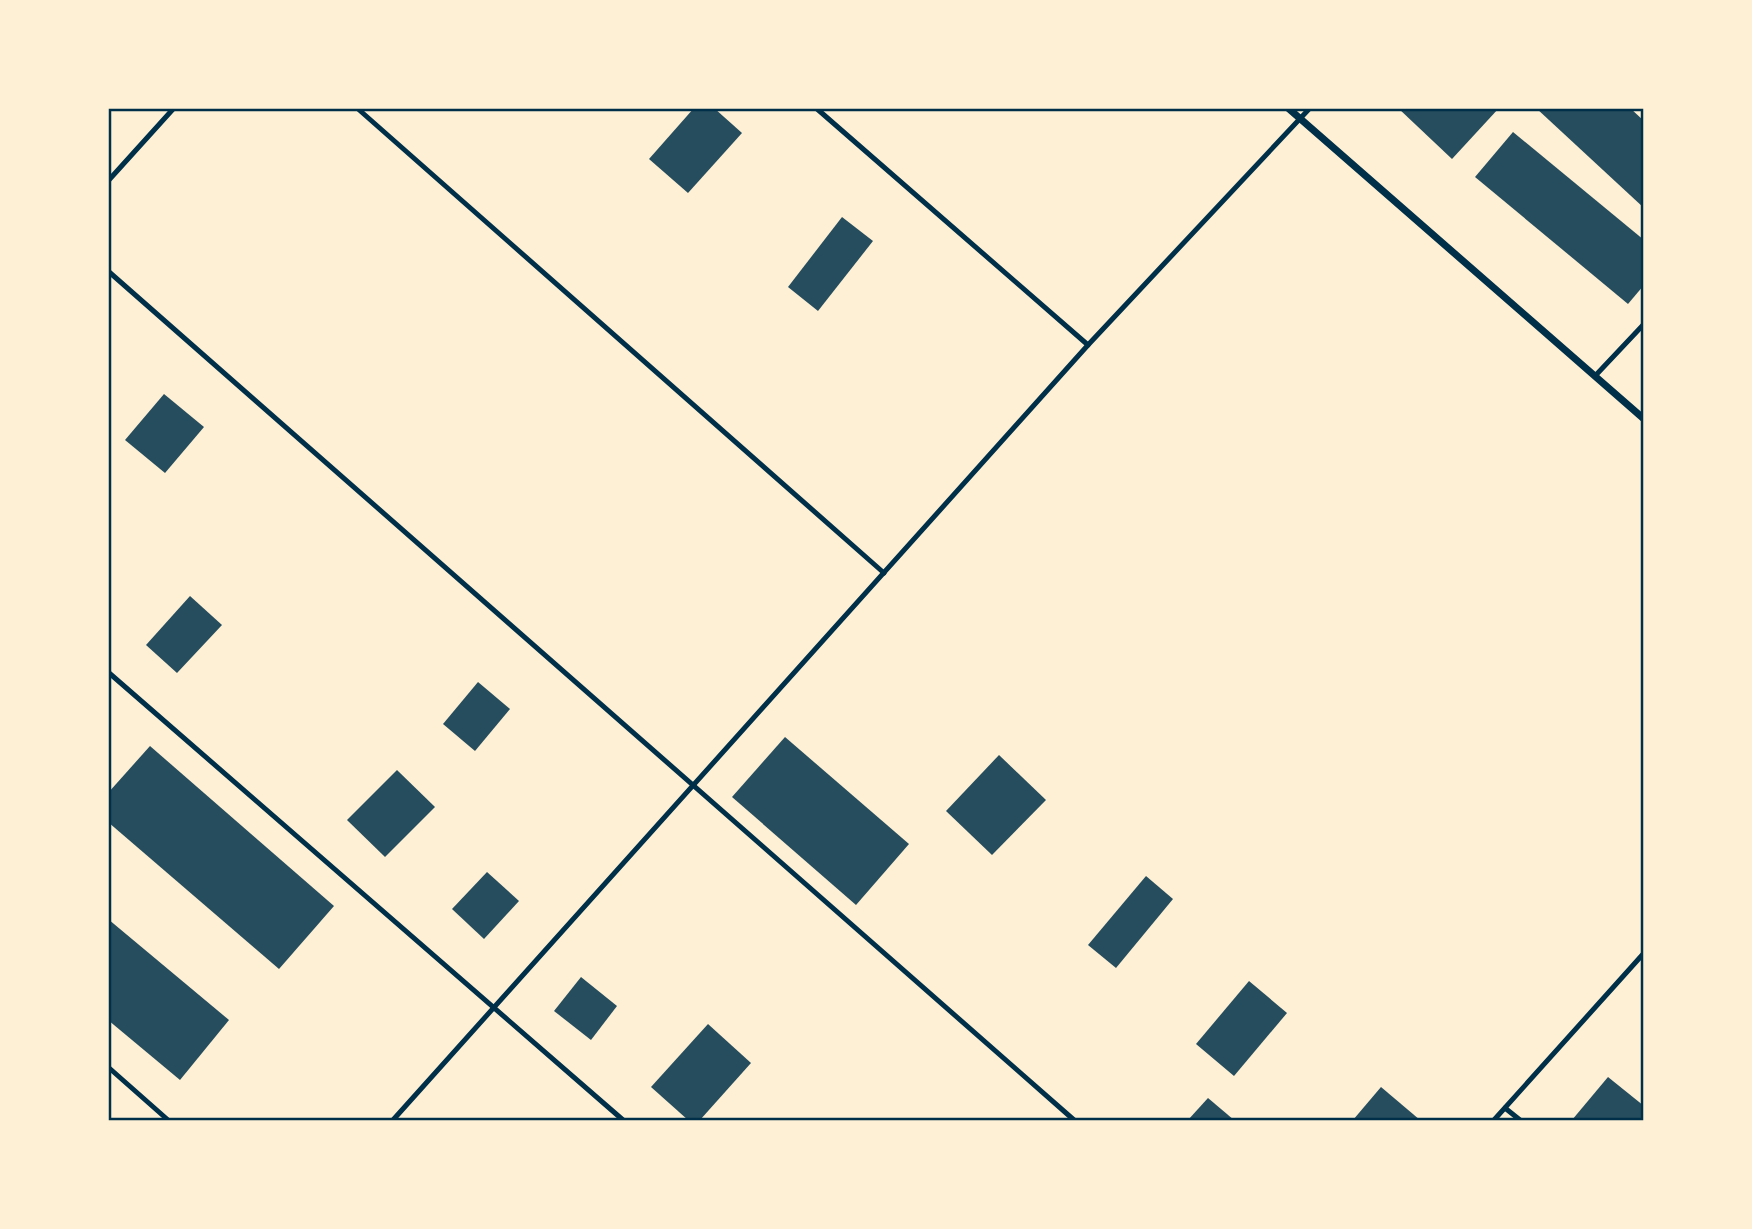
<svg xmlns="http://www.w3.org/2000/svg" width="1752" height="1229" font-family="'Asap Condensed',sans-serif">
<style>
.building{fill:#264d5e}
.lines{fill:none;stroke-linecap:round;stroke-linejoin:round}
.service{stroke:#003049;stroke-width:5}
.minor{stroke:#003049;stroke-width:7}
.neatline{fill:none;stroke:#003049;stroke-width:2.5}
</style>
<rect width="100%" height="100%" fill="#fdf0d5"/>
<!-- building -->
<g class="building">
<path d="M694,108H714L742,133L688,193L649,159Z"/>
<path d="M1398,108H1499L1452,159Z"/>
<path d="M1536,108H1630L1644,121V208Z"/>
<path d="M1513,132L1644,240V285L1628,304L1475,177Z"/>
<path d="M842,217L873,241L818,311L788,287Z"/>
<path d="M164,394L204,427L165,473L125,440Z"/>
<path d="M190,596L222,625L177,673L146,645Z"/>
<path d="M478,682L510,709L475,751L443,724Z"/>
<path d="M785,737L909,844L856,905L732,797Z"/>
<path d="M150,746L334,906L279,969L108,822V793Z"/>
<path d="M999,755L1046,800L992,855L946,811Z"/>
<path d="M397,770L435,807L385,857L347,820Z"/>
<path d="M487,872L519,901L484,939L452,909Z"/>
<path d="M1146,876L1173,899L1116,968L1088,945Z"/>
<path d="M108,919L229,1020L180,1080L108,1020Z"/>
<path d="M581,977L617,1006L591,1040L554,1011Z"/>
<path d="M1249,981L1287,1013L1234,1076L1196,1044Z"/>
<path d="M708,1024L751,1063L700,1120H688L651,1087Z"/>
<path d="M1608,1077L1644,1106V1120H1572Z"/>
<path d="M1381,1087L1420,1120H1353Z"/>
<path d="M1208,1098L1234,1120H1188Z"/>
</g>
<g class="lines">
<!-- service -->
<g class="service">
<path d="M357,108L884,573"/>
<path d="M816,108L1088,345"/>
<path d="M108,181L174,108"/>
<path d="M108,271L1074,1120"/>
<path d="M1595,376L1644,324"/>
<path d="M108,672L623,1120"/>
<path d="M108,1067L168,1120"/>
<path d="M1505,1108L1520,1120"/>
<path d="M393,1120L1088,345L1310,108"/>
<path d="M1494,1120L1644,953"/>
</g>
<!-- minor -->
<path class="minor" d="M1288,108L1644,419"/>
</g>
<!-- border -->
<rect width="1752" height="1229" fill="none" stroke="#fdf0d5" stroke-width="220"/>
<rect x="110" y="110" width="1532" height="1009" class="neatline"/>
</svg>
